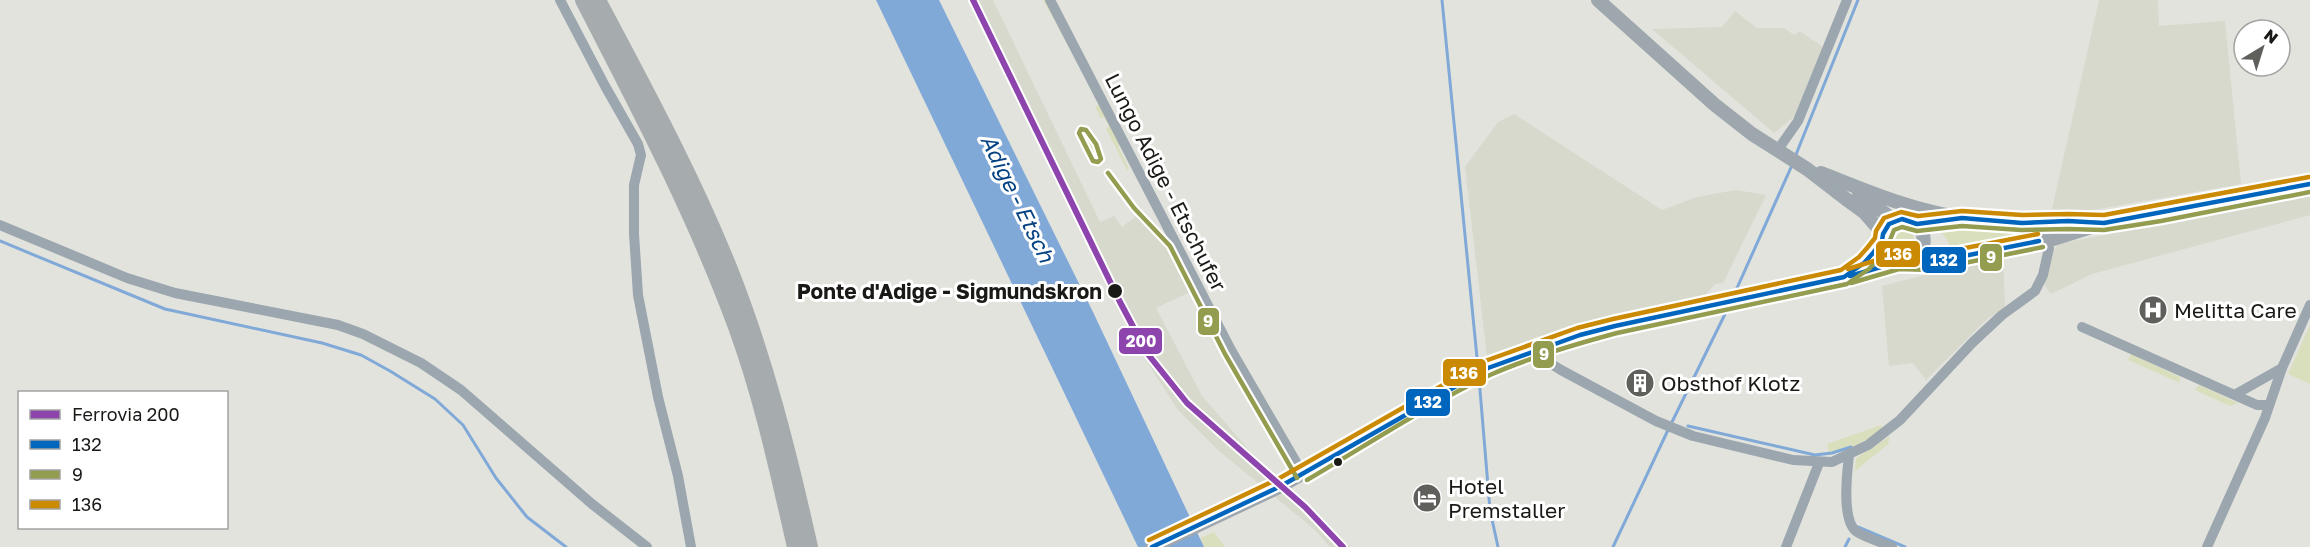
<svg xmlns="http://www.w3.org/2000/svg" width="2310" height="547" font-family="'Golos Text',sans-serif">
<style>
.built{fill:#d6d9cc}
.green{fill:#d9dfbd}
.water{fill:#81a9d8}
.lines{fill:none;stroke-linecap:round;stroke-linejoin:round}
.stream{stroke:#81a9d8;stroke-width:3}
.minor{stroke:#9ca6af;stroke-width:10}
.major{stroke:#9da7ad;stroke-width:14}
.highway{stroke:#a6acae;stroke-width:16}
.bus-1-casing{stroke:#fff;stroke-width:9}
.bus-2-casing{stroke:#fff;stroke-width:9}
.bus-3-casing{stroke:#fff;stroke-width:9}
.bus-1{stroke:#0065bd;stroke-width:4.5}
.bus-2{stroke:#949c50;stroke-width:4.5}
.bus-3{stroke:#cb8a04;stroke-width:4.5}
.rail-1-casing{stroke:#fff;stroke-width:10}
.rail-1{stroke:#8e44ad;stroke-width:6}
.stop-dot{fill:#191a16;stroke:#fff;stroke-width:2}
.labels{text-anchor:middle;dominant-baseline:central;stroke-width:6;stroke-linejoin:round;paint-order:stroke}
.street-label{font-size:21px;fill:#191a16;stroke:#fff}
.stop-label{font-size:21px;font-weight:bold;fill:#191a16;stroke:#fff;text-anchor:end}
.poi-label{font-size:21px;fill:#191a16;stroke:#fff;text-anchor:start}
.water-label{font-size:22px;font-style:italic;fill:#064383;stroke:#fff}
.line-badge{stroke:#fff;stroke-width:2}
.badge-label{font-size:16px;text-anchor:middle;font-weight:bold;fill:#fff}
</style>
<rect width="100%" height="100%" fill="#e2e3dd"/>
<!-- built -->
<g class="built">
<path d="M968,0H993L1100,222L1114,216L1122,227L1143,211L1172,247L1192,291L1156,308L1202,396L1255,457L1315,510L1350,547H1330L1315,530L1218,450L1178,410L1138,348Z"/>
<path d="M2099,0H2158L2159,26L2225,21L2241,184L2053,217L2052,209Z"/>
<path d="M1735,11L1757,28H1784L1794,35L1800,31L1823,47L1795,116L1774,133L1652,29L1722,27Z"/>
<path d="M1514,114L1662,210L1697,197L1736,190L1766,195L1723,283L1715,284L1704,297L1570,329L1487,356L1465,167L1498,122Z"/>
<path d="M2310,194V215L2092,274L2051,294L2044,285L2053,251L2058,244Z"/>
<path d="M2003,255L2005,307L1987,319L1926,380L1913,363L1889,366L1882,286Z"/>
</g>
<!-- green -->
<g class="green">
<path d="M1043,0H1047L1123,143L1118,146L1129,169L1127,170L1106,129L1109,126L1104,117L1101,118L1095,107L1100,104Z"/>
<path d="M1087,126L1091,130L1101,155L1097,160L1092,158L1080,133L1083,127Z"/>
<path d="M1938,223L2027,231V235L1952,250L1944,235L1929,225Z"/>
<circle cx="1902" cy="240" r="12"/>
<path d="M2310,325V384L2288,374Z"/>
<path d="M2131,354L2180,377V383L2128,360Z"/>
<path d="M2199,385L2238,403L2230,406L2195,390Z"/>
<path d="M1881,425L1882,432L1846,450L1830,455L1827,444Z"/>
<path d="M1890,436L1888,444L1855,471L1856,458Z"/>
<path d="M1214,532L1225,547H1204L1200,538Z"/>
</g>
<!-- water -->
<path class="water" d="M876,0H939L1093,312L1204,547H1138Z"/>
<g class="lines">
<!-- stream -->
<g class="stream">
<path d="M1442,0L1478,368"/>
<path d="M1795,157L1858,0"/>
<path d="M0,241L165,309L322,343L361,355L390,371L435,399L463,425L496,478L527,517L566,547"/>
<path d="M1733,297L1793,163"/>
<path d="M1479,378L1490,510L1498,547"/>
<path d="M1671,424L1729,306"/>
<path d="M1688,426L1815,455L1832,453L1851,447"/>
<path d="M1858,527L1905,547"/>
<path d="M1613,547L1668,430"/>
<path d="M1845,547L1849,539"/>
</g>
<!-- minor -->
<g class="minor">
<path d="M560,0L605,86L638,144L641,155L634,185V234L638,295L658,397L678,476L691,547"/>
<path d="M1050,0L1231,350L1303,474"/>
<path d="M1777,151L1798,121L1847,0"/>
<path d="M0,225L127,278L175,293L338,325L363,334L421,363L461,390L592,504L647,547"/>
<path d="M2082,327L2257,405H2269"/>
<path d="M1538,351L1542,358L1561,370L1656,421L1693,436L1793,460L1832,462L1868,445L1900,420L1972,343L2002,315L2035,291L2043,275L2049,248"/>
<path d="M2236,394L2282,368"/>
<path d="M1849,455C1847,473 1841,521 1857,532C1867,538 1881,542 1892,547"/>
<path d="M1786,547L1819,463"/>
<path d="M2207,547L2265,418L2282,368L2310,305"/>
</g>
<!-- major -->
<g class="major">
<path d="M1598,0L1715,105L1752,134L1807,169L1846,199L1864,212L1883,234"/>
<path d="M1821,173C1867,191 1915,212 1965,218C2009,224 2053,220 2097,223"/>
<path d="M1859,194L1895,221"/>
<path d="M1897,260L1885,251L1883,234L1889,224L1902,219L1917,224C1927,236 1926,250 1913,259"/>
<path d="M1850,273L1864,263L1882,241"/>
<path d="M1152,547L1281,486L1470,377C1515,355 1566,339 1615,326L1862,273C1885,263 1905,257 1929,263L2053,239L2104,223L2160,214L2310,184"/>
</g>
<!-- highway -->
<g class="highway">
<path d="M583,0C638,107 694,213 736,327C762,398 778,473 795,547"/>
<path d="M598,0C644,87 692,175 729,267C765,357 789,453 810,547"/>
</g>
<!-- bus-1 casing -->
<g class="bus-1-casing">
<g id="bus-1">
<path d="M1850,276L1898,262L1929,263L2039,241"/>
<path d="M1152,547L1281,486L1488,368L1580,335L1615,326L1844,277L1864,263L1873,253L1882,241L1883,234L1889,224L1902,219L1917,224L1962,218L2022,223L2068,221L2104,223L2310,184"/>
</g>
</g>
<!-- bus-2 casing -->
<g class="bus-2-casing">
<g id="bus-2">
<path d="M1081,129L1086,130L1096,144L1101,159L1098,162L1093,161L1079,133Z"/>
<path d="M1108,173L1134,208L1170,246L1225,354L1297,478"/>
<path d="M1851,283L1899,269L1930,270L2043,247"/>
<path d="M1307,480C1367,445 1427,405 1490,375C1528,358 1576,344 1617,333L1847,284L1869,269L1879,258L1888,245L1894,230L1902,227L1917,231L1962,226L2021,230L2068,229L2104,230L2161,221L2310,192"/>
</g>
</g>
<!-- bus-3 casing -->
<g class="bus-3-casing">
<g id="bus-3">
<path d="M1848,269L1896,254L1929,255L2038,234"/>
<path d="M1149,540L1278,479L1485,361L1577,328L1613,319L1841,270L1859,257L1867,248L1875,238L1876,231L1884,218L1901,212L1918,216L1962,211L2022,215L2068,214L2104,215L2309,177"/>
</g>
</g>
<!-- bus-1 -->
<use href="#bus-1" class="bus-1"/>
<!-- bus-2 -->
<use href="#bus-2" class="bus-2"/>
<!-- bus-3 -->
<use href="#bus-3" class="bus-3"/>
<!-- rail-1 casing -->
<g class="rail-1-casing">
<path id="rail-1" d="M973,0L1120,302L1147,353L1187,403L1305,507L1343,547"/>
</g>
<!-- rail-1 -->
<use href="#rail-1" class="rail-1"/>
</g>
<!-- icons -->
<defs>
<g id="hospital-disc" transform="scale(1.5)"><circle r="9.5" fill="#5f605c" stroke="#fff"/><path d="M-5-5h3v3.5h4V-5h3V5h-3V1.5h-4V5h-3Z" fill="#fff"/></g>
<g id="building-disc" transform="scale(1.5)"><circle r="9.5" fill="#5f605c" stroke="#fff"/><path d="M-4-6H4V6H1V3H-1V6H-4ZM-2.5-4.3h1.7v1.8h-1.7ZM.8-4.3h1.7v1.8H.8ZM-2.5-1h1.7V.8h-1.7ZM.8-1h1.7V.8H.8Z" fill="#fff"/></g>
<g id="hotel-disc" transform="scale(1.5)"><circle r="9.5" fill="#5f605c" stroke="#fff"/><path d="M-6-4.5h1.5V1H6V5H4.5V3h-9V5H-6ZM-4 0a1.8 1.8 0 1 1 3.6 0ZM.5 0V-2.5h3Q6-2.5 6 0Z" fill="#fff"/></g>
</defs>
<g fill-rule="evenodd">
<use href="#hospital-disc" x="2153" y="310"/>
<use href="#building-disc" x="1640" y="383"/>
<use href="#hotel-disc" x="1427" y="498"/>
</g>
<!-- markers -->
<g class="stop-dot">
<circle cx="1115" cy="291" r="8"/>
<circle cx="1338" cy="462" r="5"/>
</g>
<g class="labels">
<!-- street labels -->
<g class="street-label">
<text transform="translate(1166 182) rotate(63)">Lungo Adige - Etschufer</text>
</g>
<!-- stop labels -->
<g class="stop-label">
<text x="1102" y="291">Ponte d'Adige - Sigmundskron</text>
</g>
<!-- poi labels -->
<g class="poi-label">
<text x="2174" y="310">Melitta Care</text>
<text x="1661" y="383">Obsthof Klotz</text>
<text x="1448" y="486">Hotel<tspan x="1448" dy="24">Premstaller</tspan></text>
</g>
<!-- water labels -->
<g class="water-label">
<text transform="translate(1018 198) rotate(64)">Adige - Etsch</text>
</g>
</g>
<g class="line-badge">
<rect x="1875" y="240" width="46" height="28" rx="6" fill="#cb8a04"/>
<rect x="1979" y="243" width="24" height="29" rx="6" fill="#949c50"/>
<rect x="1921" y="246" width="46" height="28" rx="6" fill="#0065bd"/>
<rect x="1197" y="307" width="23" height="29" rx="6" fill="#949c50"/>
<rect x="1118" y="327" width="45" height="28" rx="6" fill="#8e44ad"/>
<rect x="1532" y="340" width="23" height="29" rx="6" fill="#949c50"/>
<rect x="1442" y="358" width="45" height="29" rx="6" fill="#cb8a04"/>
<rect x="1405" y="388" width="46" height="29" rx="6" fill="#0065bd"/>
</g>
<g class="badge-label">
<text x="1898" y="260">136</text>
<text x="1991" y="263">9</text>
<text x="1944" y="266">132</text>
<text x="1208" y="327">9</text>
<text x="1141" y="347">200</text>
<text x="1544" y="360">9</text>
<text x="1464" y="379">136</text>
<text x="1428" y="408">132</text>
</g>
<!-- legend -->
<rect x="18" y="391" width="210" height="138" fill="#ffffff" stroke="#a3a3a2" stroke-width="1.5"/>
<rect x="30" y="410" width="30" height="9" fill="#8e44ad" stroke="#a3a3a2" stroke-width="1.5"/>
<text x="72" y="421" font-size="18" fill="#191a16">Ferrovia 200</text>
<rect x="30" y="440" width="30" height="9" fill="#0065bd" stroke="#a3a3a2" stroke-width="1.5"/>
<text x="72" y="451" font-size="18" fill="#191a16">132</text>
<rect x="30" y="470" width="30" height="9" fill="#949c50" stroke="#a3a3a2" stroke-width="1.5"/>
<text x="72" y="481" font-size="18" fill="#191a16">9</text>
<rect x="30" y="500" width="30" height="9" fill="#cb8a04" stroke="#a3a3a2" stroke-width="1.5"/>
<text x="72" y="511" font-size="18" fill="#191a16">136</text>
<!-- north arrow -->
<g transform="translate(2262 48) rotate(38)"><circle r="28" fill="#ffffff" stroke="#a3a3a2" stroke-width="1.5"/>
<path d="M0-4.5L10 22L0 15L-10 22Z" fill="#5f605c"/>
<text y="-9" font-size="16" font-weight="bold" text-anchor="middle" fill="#191a16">N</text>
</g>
</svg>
